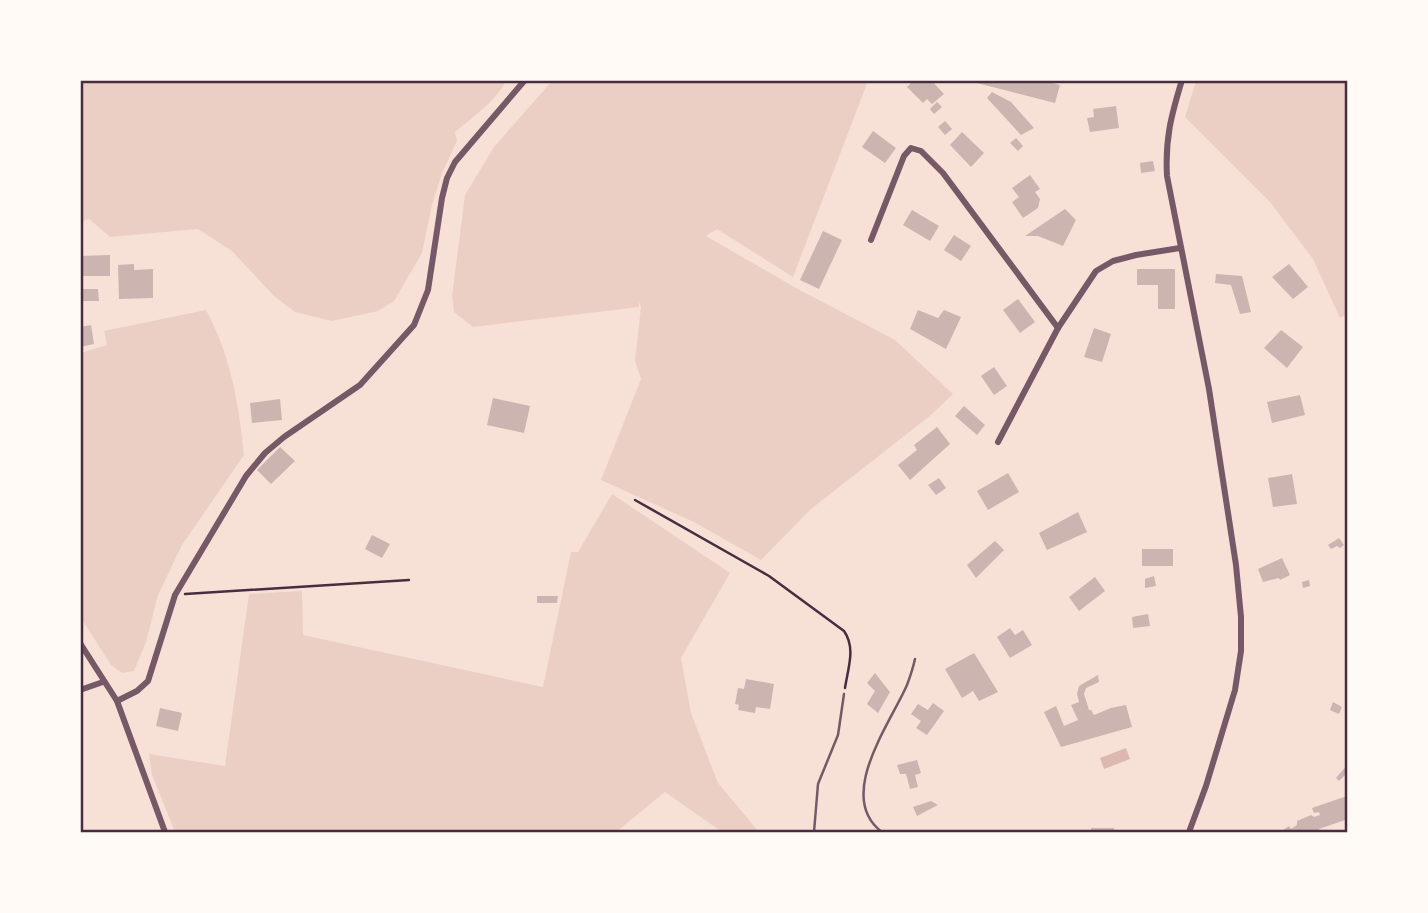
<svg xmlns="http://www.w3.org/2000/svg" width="1428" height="913" font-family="Quicksand,sans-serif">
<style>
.green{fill:#ebcfc5}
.water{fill:#dcb8b0}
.building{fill:#ccb4b1}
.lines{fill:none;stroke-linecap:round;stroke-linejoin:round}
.path{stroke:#4a2c40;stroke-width:2.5}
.service{stroke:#755966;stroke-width:2.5}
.minor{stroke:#755966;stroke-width:6}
.neatline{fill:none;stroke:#4a2c40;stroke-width:2.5}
</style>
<rect width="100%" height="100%" fill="#f7e1d7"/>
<!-- green -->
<g class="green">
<path d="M81,80H506V81C496,101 473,117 455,132L457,141L442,173L432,205L422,253L394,301L378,311L332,321L295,312L274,296L232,251L198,229L110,237L89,219L81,221Z"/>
<path d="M552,81H868L793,277L717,229L706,236L796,288L895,340L953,394L931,415L811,509L761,560L694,522L601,480L641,379L635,361L641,307L639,302V307L473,327L454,312L452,296L465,195L494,147Z"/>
<path d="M1196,81H1347V314L1340,318L1313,259L1270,202L1185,117Z"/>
<path d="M206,310C231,356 239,405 244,455L182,545L158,595L146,642L134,671L122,673L111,665L81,618V353L107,345L104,331Z"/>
<path d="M612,494L730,573L681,658L691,713L718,783L759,832H722L665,792L616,832H175L152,775L149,754L225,766L249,594L302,591L303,635L543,687L571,552H578Z"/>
</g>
<!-- water -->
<path class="water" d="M1126,748L1130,759L1104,769L1100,758Z"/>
<!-- building -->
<g class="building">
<path d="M914,80H931L944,94L932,104L927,99L923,103L907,87Z"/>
<path d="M977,80H1040L1060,85L1055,103L977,83Z"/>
<path d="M992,92L1011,102L1034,128L1021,135L987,98Z"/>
<path d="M937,102L942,107L934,114L930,109Z"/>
<path d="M1116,106L1119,128L1090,132L1087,118L1094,117L1093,109Z"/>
<path d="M945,121L952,129L945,135L938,127Z"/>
<path d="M873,131L896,148L885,163L862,147Z"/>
<path d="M962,132L984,153L971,167L950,145Z"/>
<path d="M1016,138L1023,146L1018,151L1010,143Z"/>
<path d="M1153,161L1155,171L1141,173L1140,163Z"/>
<path d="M1030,175L1040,189L1035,192L1040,199L1038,208L1023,218L1012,202L1019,197L1012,188Z"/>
<path d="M1065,209L1076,220L1063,246L1038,236H1025Z"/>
<path d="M912,210L939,226L930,241L903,225Z"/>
<path d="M823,231L842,240L819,289L800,280Z"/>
<path d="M954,235L971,246L961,261L944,250Z"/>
<path d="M110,255V276H80V256Z"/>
<path d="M134,264V270L153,269V298L119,299L118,265Z"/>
<path d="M1289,264L1308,287L1293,299L1272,277Z"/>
<path d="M1137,269H1175V309H1158V285H1137Z"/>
<path d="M1216,274L1242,276L1251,312L1240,314L1231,285L1215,283Z"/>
<path d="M81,289H98L99,301H82Z"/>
<path d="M1018,299L1035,322L1020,333L1003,310Z"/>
<path d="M918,310L938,318L944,310L961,317L946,349L910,329Z"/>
<path d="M91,325L94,344L80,347V327Z"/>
<path d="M1094,328L1111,334L1102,362L1084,357Z"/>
<path d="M1281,330L1303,347L1287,368L1264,348Z"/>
<path d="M994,367L1007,386L994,395L981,376Z"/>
<path d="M1300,395L1305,415L1272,423L1267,402Z"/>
<path d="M493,398L530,406L524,433L487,425Z"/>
<path d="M280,399L282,420L252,423L250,403Z"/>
<path d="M964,406L985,425L977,435L955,416Z"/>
<path d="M937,427L950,444L910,480L898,465L917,450L914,445Z"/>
<path d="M280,447L295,461L271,484L257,470Z"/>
<path d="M1008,473L1019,492L988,510L977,491Z"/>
<path d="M1292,474L1297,504L1273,507L1268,478Z"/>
<path d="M939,478L946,488L936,495L928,485Z"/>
<path d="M1078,512L1087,532L1047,550L1039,533Z"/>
<path d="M372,535L390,544L382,558L365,549Z"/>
<path d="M1339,538L1344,545L1340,548L1337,546L1331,549L1328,545Z"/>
<path d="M995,541L1004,550L976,578L967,565Z"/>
<rect x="1142" y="549" width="31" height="17"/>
<path d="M1282,558L1290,575L1280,580L1279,578L1263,582L1258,569Z"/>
<path d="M1154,576L1156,586L1145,588V579Z"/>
<path d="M1095,577L1105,591L1079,611L1069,597Z"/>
<path d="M1309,580L1310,586L1303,588L1302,582Z"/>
<path d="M537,596H558L557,603H537Z"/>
<path d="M1148,614L1150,626L1133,628L1132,617Z"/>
<path d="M1010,628L1015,635L1023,630L1032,645L1010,658L997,637Z"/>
<path d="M974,653L998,692L979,701L973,691L962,698L945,669Z"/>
<path d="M875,673L890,692L878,713L867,704L875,691L867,683Z"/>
<path d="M1098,675L1099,682L1086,688L1084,694L1089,710H1091L1094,715L1111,708L1126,705L1132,727L1061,747L1044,712L1056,706L1064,726L1078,720L1071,705L1079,702L1077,694L1079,686Z"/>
<path d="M746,679L774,684L770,709L756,707L755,713L738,710L739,705L735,704L738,688L744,689Z"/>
<path d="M1333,702L1342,707L1339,714L1330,710Z"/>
<path d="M933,703L944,711L927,735L916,728L921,721L911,714L918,704L928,710Z"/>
<path d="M160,708L182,713L178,731L156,726Z"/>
<path d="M917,760L921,773L915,775L918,787L910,789L906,774H900L897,765Z"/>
<path d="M1348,764V772L1339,781L1336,778Z"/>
<path d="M1347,796L1348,819L1319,829L1321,832H1280L1289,826L1291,829L1297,825V821L1311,815L1314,817L1320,815L1319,812L1314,813L1312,808Z"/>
<path d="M931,801L938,805L917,816L913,807Z"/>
<rect x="1091" y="828" width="23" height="4"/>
</g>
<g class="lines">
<!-- path -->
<g class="path">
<path d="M635,500L769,576L844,631C856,648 848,668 845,688"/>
<path d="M185,594L409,580"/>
</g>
<!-- service -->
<g class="service">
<path d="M814,832L818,784L838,735L844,694"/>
<path d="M882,832C835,797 890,724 907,685C910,677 913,668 915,659"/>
</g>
<!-- minor -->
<g class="minor">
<path d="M1182,80C1171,116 1165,139 1167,176L1209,389L1236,565L1241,617V651L1235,690L1206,786L1189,832"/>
<path d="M871,240L904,156L911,148L921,151L943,173L1058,328"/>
<path d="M998,442L1058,328L1096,271L1113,261L1136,255L1180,248"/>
<path d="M80,643L117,701L165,832"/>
<path d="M80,690L103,682"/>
<path d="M117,701L137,691L148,681L175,595L246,476L265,453L284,437L360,385L414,325L428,290L442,198L447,178L455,162L525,80"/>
</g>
</g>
<!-- border -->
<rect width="1428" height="913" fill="none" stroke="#fffaf5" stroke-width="164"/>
<rect x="82" y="82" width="1264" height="749" class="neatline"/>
</svg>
